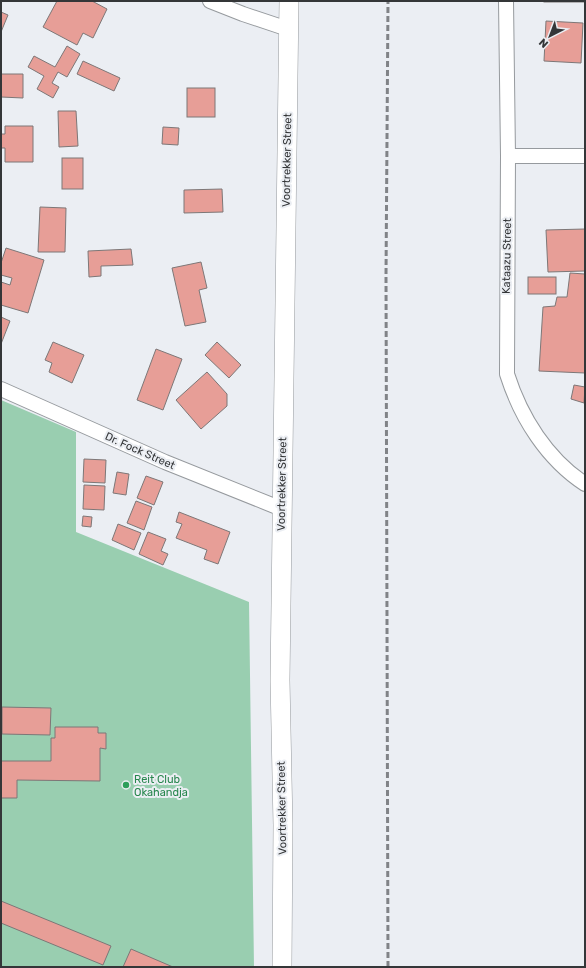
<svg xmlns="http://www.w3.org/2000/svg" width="586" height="968" font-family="Rubik,sans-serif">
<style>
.green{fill:#99ceb0}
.building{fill:#e79e97;stroke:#7d7777}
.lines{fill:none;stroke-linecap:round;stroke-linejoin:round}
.minor-casing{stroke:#969a9e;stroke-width:16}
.secondary-casing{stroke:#969a9e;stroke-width:20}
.minor{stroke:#fff;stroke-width:14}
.secondary{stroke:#fff;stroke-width:19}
.rail{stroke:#818387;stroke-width:3;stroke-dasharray:6 3;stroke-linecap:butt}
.leisure-dot{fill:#2e9e5b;stroke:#ebeef3;stroke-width:1.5}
.labels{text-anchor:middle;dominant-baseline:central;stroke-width:4;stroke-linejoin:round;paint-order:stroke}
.street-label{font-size:11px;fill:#343638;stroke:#ebeef3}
.leisure-label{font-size:11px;fill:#27864d;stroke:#ebeef3;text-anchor:start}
</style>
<rect width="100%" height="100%" fill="#ebeef3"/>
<!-- green -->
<path class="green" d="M1,400L76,432V532L249,602L254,967H1Z"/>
<!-- building -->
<g class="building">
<path d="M57,1H92L107,9L93,38L83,33L77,45L43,27Z"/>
<rect x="544" y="1" width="41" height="1"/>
<path d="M1,12L8,15L1,32Z"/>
<path d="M546,21L583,23L581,63L544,61Z"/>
<path d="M67,46L80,54L67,77L58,72L52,83L59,87L53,98L37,89L44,76L28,67L34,56L55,67Z"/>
<path d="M83,61L120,78L114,91L77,74Z"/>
<path d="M1,74H23V98L1,97Z"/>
<rect x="187" y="88" width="28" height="29"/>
<path d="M58,111H76L78,146L59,147Z"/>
<path d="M5,126H33V162H5V148H1V134H5Z"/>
<path d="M163,127L179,128L178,145L162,144Z"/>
<rect x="62" y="158" width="21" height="31"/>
<path d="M222,189L223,212L184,213V190Z"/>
<path d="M40,207L66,208L65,252H38Z"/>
<path d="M585,229V271L548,272L546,230Z"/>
<path d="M6,248L44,260L28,313L1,305V282L10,285L12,278L1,275V263Z"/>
<path d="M131,249L133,265L101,266V276L89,277L88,251Z"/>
<path d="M201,262L207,288L199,290L206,322L185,326L172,268Z"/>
<path d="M570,273L585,274V373L539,371L543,307L555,306L557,297H567Z"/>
<rect x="528" y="277" width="28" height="17"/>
<path d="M1,317L10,321L1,344Z"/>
<path d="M53,342L84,355L72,383L49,372L52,363L45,360Z"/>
<path d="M217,342L241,365L229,378L205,355Z"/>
<path d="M156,349L182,359L163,410L137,400Z"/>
<path d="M207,372L227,394V406L201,429L176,400Z"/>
<path d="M574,385L585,387L584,403L571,399Z"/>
<path d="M84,459L106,460L105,483L83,482Z"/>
<path d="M117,472L129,474L126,495L113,493Z"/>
<path d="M146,476L163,482L154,505L137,498Z"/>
<path d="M84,485L105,486L104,510L83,509Z"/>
<path d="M136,501L152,507L144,530L127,523Z"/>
<path d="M179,512L230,532L218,564L204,559L207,550L176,538L182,524L176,522Z"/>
<path d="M83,516L92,517L91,527L82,526Z"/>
<path d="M118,524L141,533L134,550L112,540Z"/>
<path d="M148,532L166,539L161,551L168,554L163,565L139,554Z"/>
<path d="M2,707L51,708L50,735L2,734Z"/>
<path d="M55,727H98V733H106V749L100,748V781L17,780V798H1V761H51V738H55Z"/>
<path d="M1,901L111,946L103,965L1,923Z"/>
<path d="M131,949L173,967H123Z"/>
</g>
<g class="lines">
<!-- minor casing -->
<g class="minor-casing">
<g id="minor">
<path d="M210,1L243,14L288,29"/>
<path d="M506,1L508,156L507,374C521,418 547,459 585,484"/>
<path d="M508,156H585"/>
<path d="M1,389L165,462L282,509"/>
</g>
</g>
<!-- secondary casing -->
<g class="secondary-casing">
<path id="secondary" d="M282,967L283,825L280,680L289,1"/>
</g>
<!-- minor -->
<use href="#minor" class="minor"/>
<!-- secondary -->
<use href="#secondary" class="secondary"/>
<!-- rail -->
<path class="rail" d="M388,967L386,276L388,1"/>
</g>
<!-- markers -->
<circle class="leisure-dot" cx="126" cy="785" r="4"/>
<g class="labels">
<!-- street labels -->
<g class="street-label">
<text transform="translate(287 160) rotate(-89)">Voortrekker Street</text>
<text transform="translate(507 256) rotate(-89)">Kataazu Street</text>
<text transform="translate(140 451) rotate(24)">Dr. Fock Street</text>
<text transform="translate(282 484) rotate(-89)">Voortrekker Street</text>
<text transform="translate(282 808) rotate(-91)">Voortrekker Street</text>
</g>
<!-- leisure labels -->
<g class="leisure-label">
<text x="134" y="779">Reit Club<tspan x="134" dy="13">Okahandja</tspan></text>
</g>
</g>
<!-- border -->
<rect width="586" height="968" fill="none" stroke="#343638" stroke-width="4"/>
<!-- north arrow -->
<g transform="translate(550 36) rotate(222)" stroke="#ebeef3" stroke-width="3" paint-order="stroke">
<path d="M0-3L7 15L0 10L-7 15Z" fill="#343638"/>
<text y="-6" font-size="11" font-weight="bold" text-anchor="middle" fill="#343638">N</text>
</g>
</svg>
